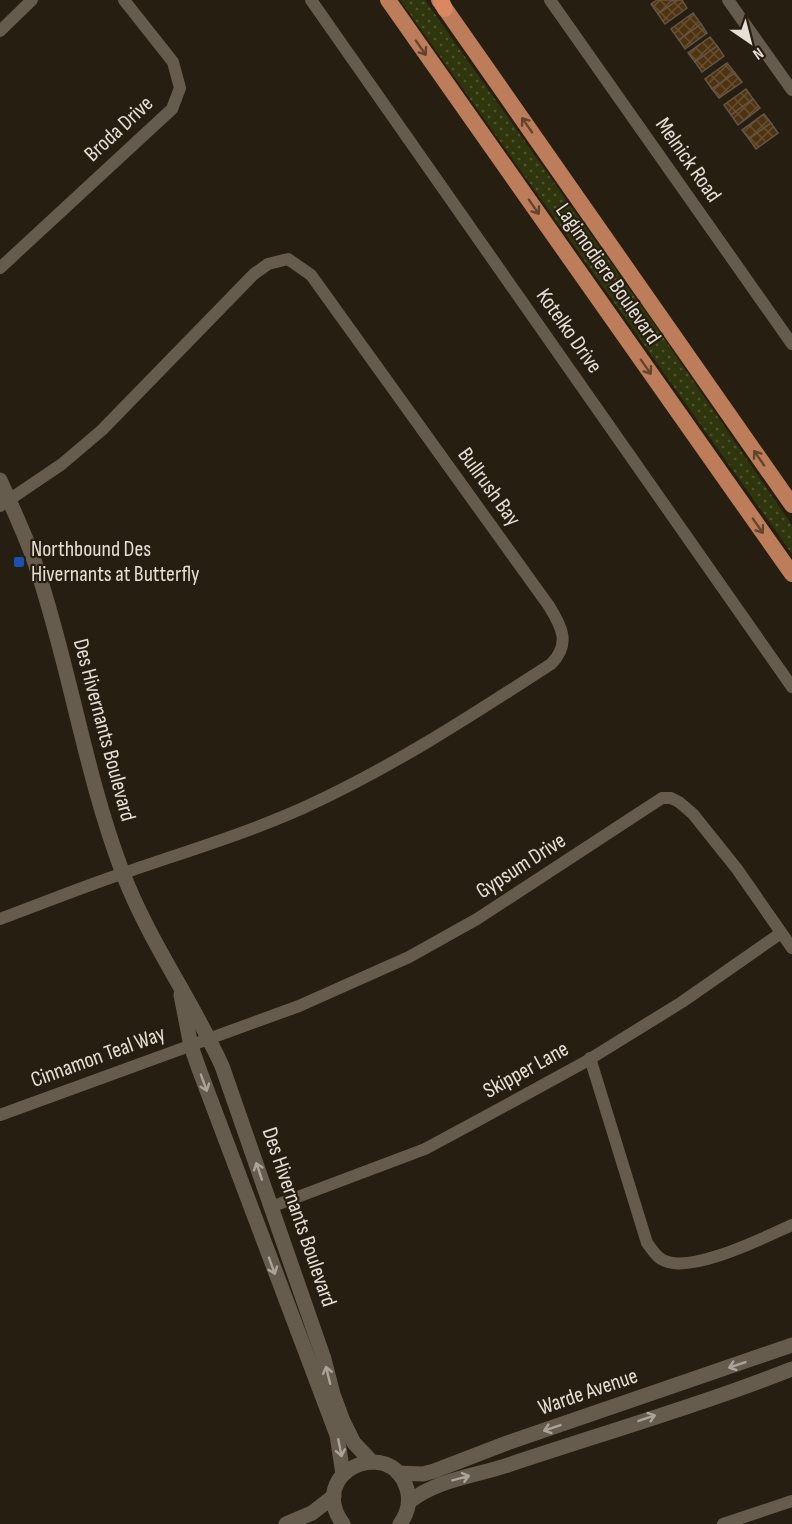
<svg xmlns="http://www.w3.org/2000/svg" width="792" height="1524" font-family="'Sofia Sans Condensed',sans-serif">
<style>
.green{fill:url(#green-dots)}
.building{fill:url(#building-cross-hatch);stroke:#62564a;stroke-width:1.5}
.lines{fill:none;stroke-linecap:round;stroke-linejoin:round}
.minor{stroke:#665c4e;stroke-width:12}
.tertiary{stroke:#665c4e;stroke-width:15}
.primary{stroke:#bd7d5b;stroke-width:16}
.trunk{stroke:#da8860;stroke-width:16}
.oneway{stroke:#62442f}
.oneway2{stroke:#aca499}
.transit-dot{fill:#1a4fb4;stroke:#261e11;stroke-width:2}
.labels{text-anchor:middle;dominant-baseline:central;stroke-width:4.5;stroke-linejoin:round;paint-order:stroke}
.street-label{font-size:22px;fill:#e5dfd7;stroke:#261e11}
.poi-label{font-size:22px;fill:#e5dfd7;stroke:#261e11;text-anchor:start}
</style>
<defs>
<pattern id="green-dots" width="8" height="8" patternUnits="userSpaceOnUse" patternTransform="scale(1.5)"><rect width="8" height="8" fill="#2f350c"/><path d="M2 2h.1M6 6h.1" fill="none" stroke="#4d522f" stroke-width="1.8" stroke-linecap="round"/></pattern>
<pattern id="building-cross-hatch" width="8" height="8" patternUnits="userSpaceOnUse" patternTransform="scale(1.5)"><rect width="8" height="8" fill="#4f320f"/><path d="M0 0l8 8M0 8l8-8" fill="none" stroke="#684f31"/></pattern>
</defs>
<rect width="100%" height="100%" fill="#261e11"/>
<!-- green -->
<path class="green" d="M400,0H425L657,328L792,525V554Z"/>
<!-- building -->
<g class="building">
<path d="M657,0H678L658,14L651,4Z"/>
<path d="M678,0H682L687,8L665,24L658,14Z"/>
<path d="M693,13L701,24L679,40L671,29Z"/>
<path d="M701,24L707,33L685,49L679,40Z"/>
<path d="M710,37L717,46L695,62L688,53Z"/>
<path d="M717,46L724,56L702,72L695,62Z"/>
<path d="M727,63L735,73L712,89L705,79Z"/>
<path d="M735,73L742,82L719,98L712,89Z"/>
<path d="M746,89L753,99L731,115L724,105Z"/>
<path d="M753,99L760,108L738,125L731,115Z"/>
<path d="M764,114L771,123L749,139L742,130Z"/>
<path d="M771,123L778,133L756,149L749,139Z"/>
</g>
<g class="lines">
<!-- minor -->
<g class="minor">
<path d="M311,0L792,687"/>
<path d="M550,0L792,344"/>
<path d="M728,0L792,90"/>
<path d="M0,31L32,0"/>
<path d="M0,268L172,109L180,88L173,62L124,0"/>
<path d="M0,506L62,464L102,430L254,274L268,264L288,259L311,275L549,606C562,627 571,644 551,664C471,716 391,768 303,808C245,834 184,852 124,873C82,887 41,904 0,919"/>
<path d="M590,1058L647,1243C652,1249 656,1257 663,1260C690,1275 765,1237 792,1225"/>
<path d="M0,1115L299,1006L409,957L477,919L662,798H671L679,802L693,814L737,869L792,948"/>
<path d="M271,1207L425,1149L477,1121L585,1062L682,1002L781,933"/>
<path d="M723,1524L792,1501"/>
</g>
<!-- tertiary -->
<g class="tertiary">
<path d="M0,480C13,509 27,538 37,569C70,668 85,773 122,871C148,940 192,1000 222,1066L324,1359L333,1394L343,1421L354,1443L372,1462"/>
<path d="M181,995L191,1046L199,1069L337,1435L343,1474"/>
<path d="M398,1473L423,1474L434,1471L507,1443L792,1345"/>
<path d="M409,1502C437,1479 477,1476 511,1464C604,1433 700,1405 792,1369"/>
<path d="M286,1524L312,1513L334,1496"/>
<path d="M343,1524C305,1472 391,1434 407,1489C411,1502 407,1514 400,1524"/>
</g>
<!-- primary -->
<g class="primary">
<path d="M388,0L792,574"/>
<path d="M439,0L792,505"/>
</g>
<!-- trunk -->
<path class="trunk" d="M441,0L445,9"/>
</g>
<!-- one-way arrows -->
<defs><path id="oneway-shaft" d="M-6 0H5M1.5-3L5.5 0L1.5 3" fill="none" stroke-width="1.6" stroke-linecap="round" stroke-linejoin="round" transform="scale(1.5)"/></defs>
<g class="oneway">
<use href="#oneway-shaft" transform="translate(421 48) rotate(55)"/>
<use href="#oneway-shaft" transform="translate(527 125) rotate(-125)"/>
<use href="#oneway-shaft" transform="translate(534 207) rotate(55)"/>
<use href="#oneway-shaft" transform="translate(646 367) rotate(55)"/>
<use href="#oneway-shaft" transform="translate(759 458) rotate(-125)"/>
<use href="#oneway-shaft" transform="translate(758 526) rotate(55)"/>
</g>
<g class="oneway2">
<use href="#oneway-shaft" transform="translate(204 1083) rotate(70)"/>
<use href="#oneway-shaft" transform="translate(259 1171) rotate(-109)"/>
<use href="#oneway-shaft" transform="translate(272 1266) rotate(70)"/>
<use href="#oneway-shaft" transform="translate(737 1365) rotate(161)"/>
<use href="#oneway-shaft" transform="translate(328 1375) rotate(-104)"/>
<use href="#oneway-shaft" transform="translate(647 1418) rotate(-19)"/>
<use href="#oneway-shaft" transform="translate(552 1428) rotate(161)"/>
<use href="#oneway-shaft" transform="translate(340 1448) rotate(79)"/>
<use href="#oneway-shaft" transform="translate(461 1478) rotate(-15)"/>
</g>
<!-- markers -->
<rect class="transit-dot" x="13" y="556" width="12" height="12" rx="3"/>
<g class="labels">
<!-- street labels -->
<g class="street-label">
<text transform="translate(119 129) rotate(-43)">Broda Drive</text>
<text transform="translate(688 160) rotate(55)">Melnick Road</text>
<text transform="translate(608 274) rotate(55)">Lagimodiere Boulevard</text>
<text transform="translate(569 331) rotate(55)">Kotelko Drive</text>
<text transform="translate(489 487) rotate(54)">Bullrush Bay</text>
<text transform="translate(104 730) rotate(75)">Des Hivernants Boulevard</text>
<text transform="translate(521 866) rotate(-33)">Gypsum Drive</text>
<text transform="translate(98 1057) rotate(-20)">Cinnamon Teal Way</text>
<text transform="translate(526 1070) rotate(-29)">Skipper Lane</text>
<text transform="translate(299 1217) rotate(71)">Des Hivernants Boulevard</text>
<text transform="translate(588 1392) rotate(-19)">Warde Avenue</text>
</g>
<!-- poi labels -->
<g class="poi-label">
<text x="31" y="549">Northbound Des<tspan x="31" dy="25">Hivernants at Butterfly</tspan></text>
</g>
</g>
<!-- north arrow -->
<g transform="translate(750 42) rotate(145)" stroke="#261e11" stroke-width="4.5" paint-order="stroke">
<path d="M0-4.5L10 22L0 15L-10 22Z" fill="#e5dfd7"/>
<text y="-9" font-size="16" font-weight="bold" text-anchor="middle" fill="#e5dfd7">N</text>
</g>
</svg>
